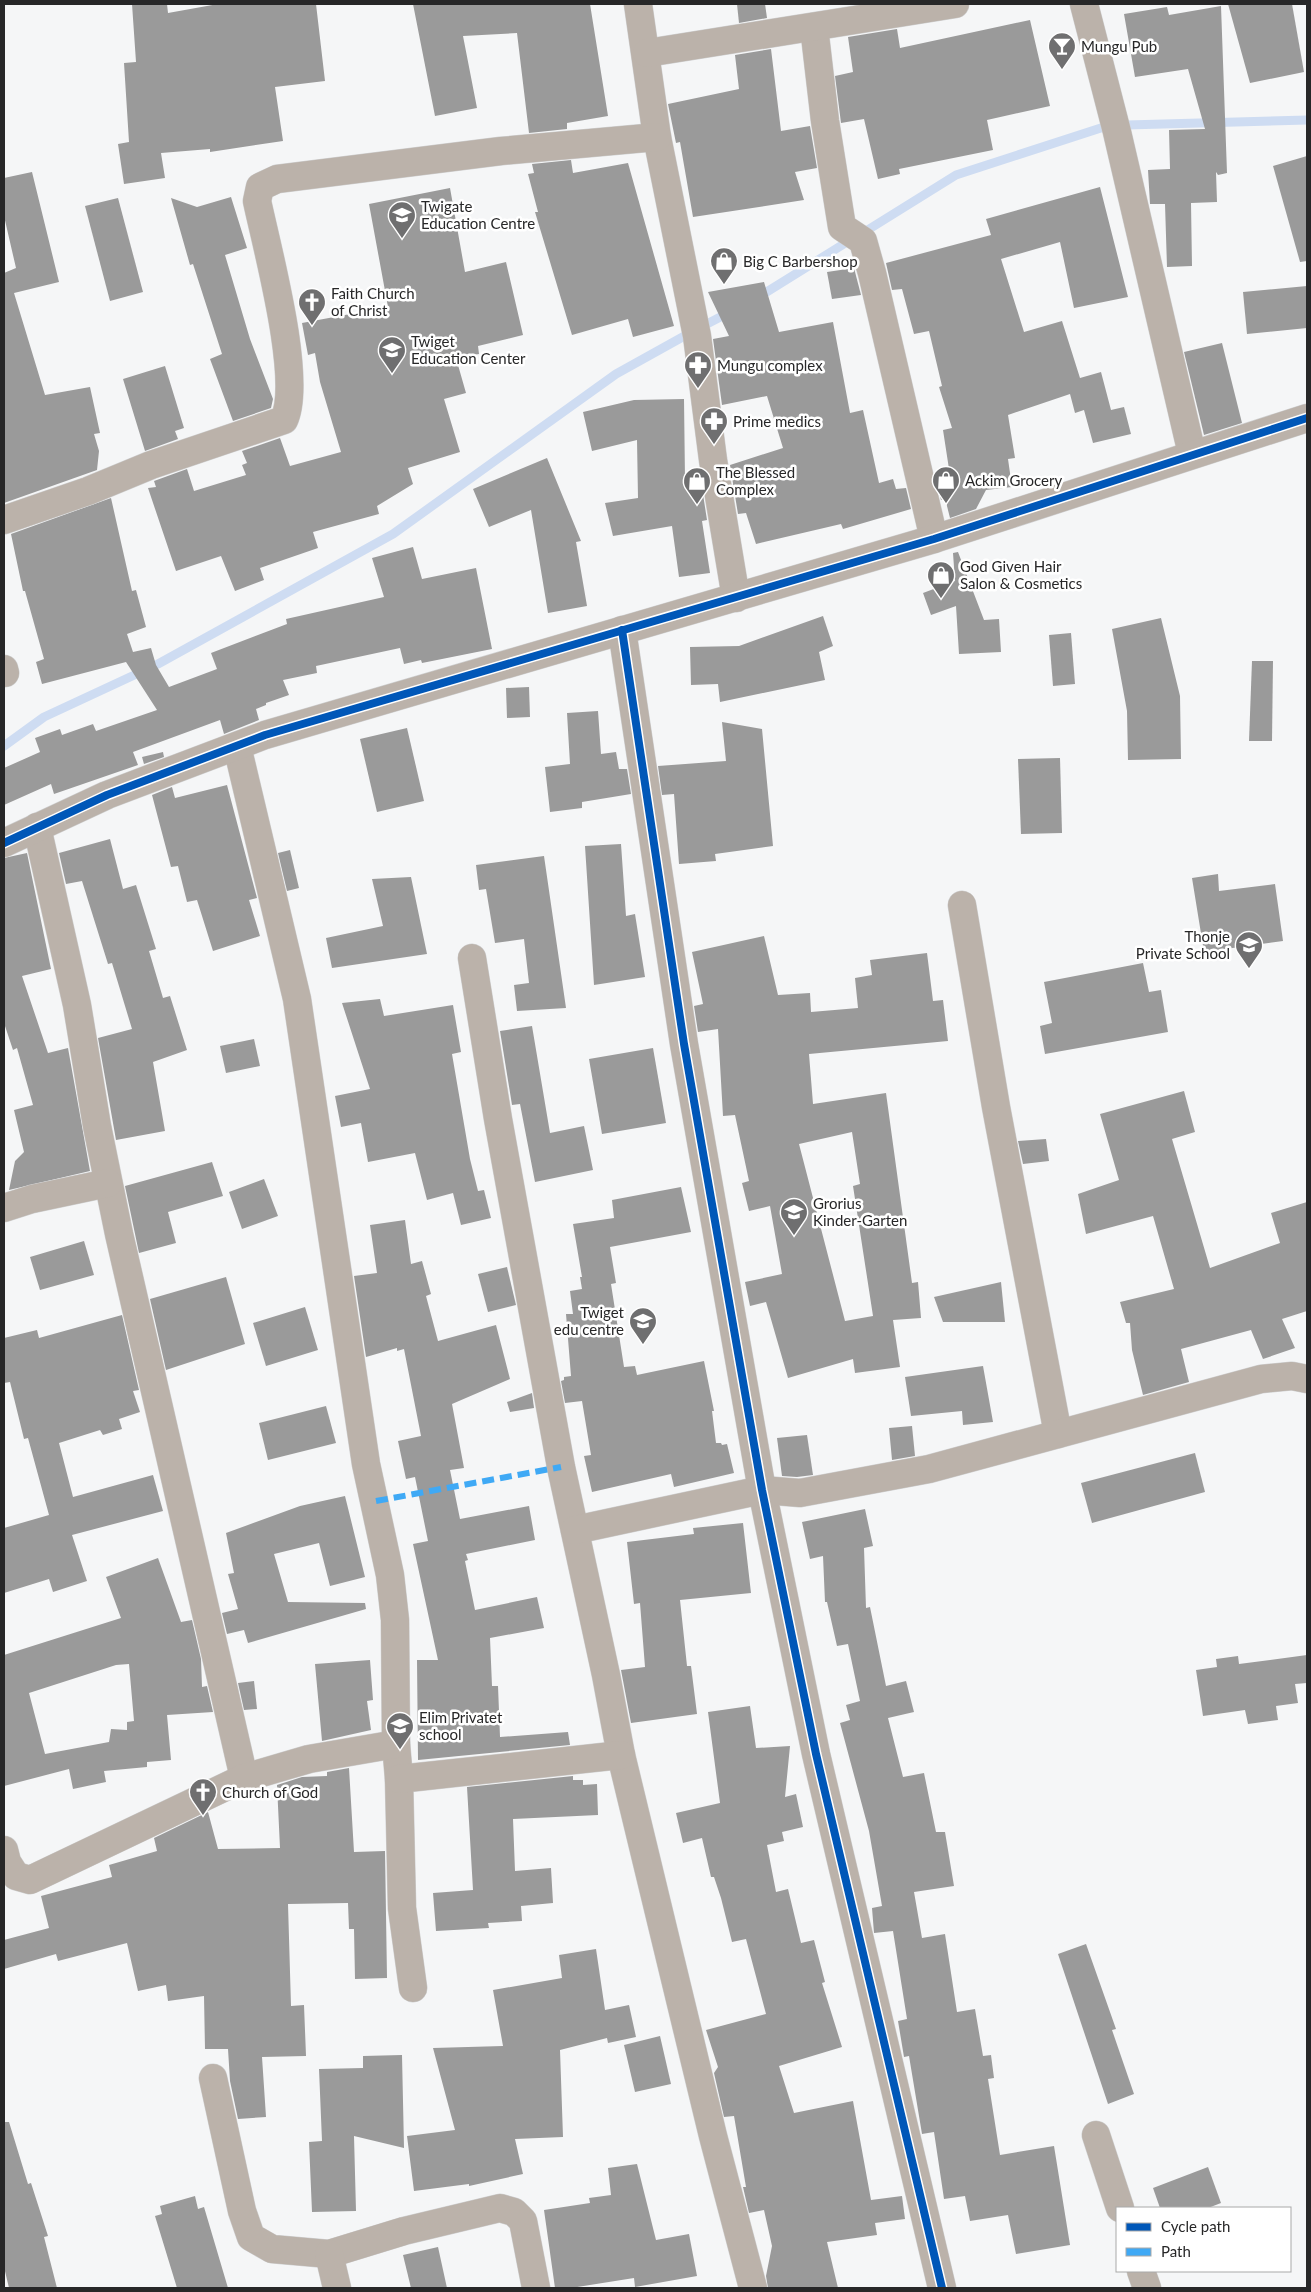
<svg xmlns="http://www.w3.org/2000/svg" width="1311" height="2292" font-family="Lato,sans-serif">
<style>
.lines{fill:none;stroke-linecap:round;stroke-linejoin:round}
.stream{stroke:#cedcf2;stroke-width:9}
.building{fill:#9a9a9a;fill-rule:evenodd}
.minor-casing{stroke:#d0d1d2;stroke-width:29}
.minor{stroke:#bbb2aa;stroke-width:28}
.quiet{stroke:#3fa9f5;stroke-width:6;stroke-dasharray:12 6;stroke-linecap:butt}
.cycleway-casing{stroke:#fff;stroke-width:11}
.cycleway{stroke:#0057b8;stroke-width:8}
.labels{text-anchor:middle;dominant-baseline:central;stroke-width:5;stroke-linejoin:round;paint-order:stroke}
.poi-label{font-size:15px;fill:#272728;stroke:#fff;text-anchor:start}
</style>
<rect width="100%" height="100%" fill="#f5f6f7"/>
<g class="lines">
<!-- stream -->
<g class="stream">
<path d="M1127,125L1307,120"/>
<path d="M866,231L956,175L1107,126"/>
<path d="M757,298L847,242"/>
<path d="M702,322L703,326L730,312"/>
<path d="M4,746L44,717L158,664L393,534L616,374L688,334"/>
</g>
</g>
<!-- building -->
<g class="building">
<path d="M132,4H167L168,13L218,4H316L325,81L275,87L283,141L210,152V149L161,153L165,178L124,184L118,144L129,142L124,63L136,62Z"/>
<path d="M413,4H590L608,116L567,123V129L529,133L517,33L463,36L477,108L435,116Z"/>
<path d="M737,4H765L767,18L739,23Z"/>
<path d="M1228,4H1292L1304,72L1250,83Z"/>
<path d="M1221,6L1227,173L1218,175L1216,172L1217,202L1191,203L1192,266L1167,267L1165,204H1150L1148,170L1170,169L1169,130L1205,129L1188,69L1135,77L1124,14L1167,7L1169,15Z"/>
<path d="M1030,20L1050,106L987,120L993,150L899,169L900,174L878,179L864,119L841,123L835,76L853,72L848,37L897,29L900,48Z"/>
<path d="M771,49L781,131L810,126L817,168L795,172L804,200L693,217L680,142L676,143L668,104L739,89L735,55Z"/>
<path d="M1307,156V261L1300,262L1273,166Z"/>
<path d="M571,160L573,173L628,163L674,326L633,337L628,319L572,335L535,212H538L528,174L534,173L532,164Z"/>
<path d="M32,172L59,282L14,293L45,395L90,387L100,433L94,434L99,451L97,470L4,503V273L16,268L4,216V178Z"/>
<path d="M1100,187L1128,297L1074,308L1060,242L1001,259L1024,332L1062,321L1080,378L1101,372L1111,410L1124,407L1131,434L1093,443L1084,410L1075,413L1070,394L1008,415L1015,458L1008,459L1012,487L986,490L976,509L950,518L945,498L941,500L937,484L951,482L943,430L952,428L939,387L942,386L929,331L914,334L902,289L892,290L886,263L991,235L986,219Z"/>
<path d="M450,188L465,272L506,262L523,335L478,346L479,354L456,358L466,393L444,399L460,452L408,468L413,484L377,506L379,514L313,532L318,548L260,568L264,580L235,591L221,556L176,571L148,488L156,487L154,481L187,469L194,491L246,475L242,465L247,463L242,451L280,438L290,466L341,452L320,382L315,353L308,355L302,323L388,307L369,204Z"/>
<path d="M231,197L247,248L225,255L250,339L273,399L271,408L233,421L210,359L222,354L193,264L190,265L171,198L197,207Z"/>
<path d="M118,198L143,292L110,301L85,206Z"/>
<path d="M854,268L861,295L832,299L827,272Z"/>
<path d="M764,282L779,332L833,322L850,413L863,410L879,483L893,479L896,489L906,488L911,509L843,529L841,524L756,544L746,513L738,514L730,465L783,448L767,396L722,405L713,339L729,336L708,292Z"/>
<path d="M1307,286V328L1247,334L1243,292Z"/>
<path d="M1222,343L1242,423L1204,435L1184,352Z"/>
<path d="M165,366L184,428L175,431L178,439L145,451L123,379Z"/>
<path d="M684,399L685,480L700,475L707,520L702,521L710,573L679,577L672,526L613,536L605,503L638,498L637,440L592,451L583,412L634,400Z"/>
<path d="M547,458L581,541L576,542L587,606L548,613L531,510L489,527L473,489Z"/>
<path d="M111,498L132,591L136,590L146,627L127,634L133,652L151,648L156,665L169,687L217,669L211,653L287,624L286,619L384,597L372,558L413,547L422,579L476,568L492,649L422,663L421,660L404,664L400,648L316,666L317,673L283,680L289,695L266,703V705L256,709L259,720L224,734L220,720L133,752L138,765L54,794L51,784L4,805V768L40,752L35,738L60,729L62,735L93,724L96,731L157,710L126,662L42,684L36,662L44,659L25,591H23L11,534Z"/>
<path d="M958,552L984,620L999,619L1001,652L959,654L956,606L931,615L923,593L955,581L953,553Z"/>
<path d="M823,616L833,646L819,652L825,680L720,702L718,684L691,685L690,647L739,646Z"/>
<path d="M1161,618L1180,696L1181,759L1128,760L1127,711L1112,629Z"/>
<path d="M1071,633L1075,684L1053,686L1049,635Z"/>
<path d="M1252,661H1273L1272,741H1249Z"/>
<path d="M529,687L530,717L507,718L506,688Z"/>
<path d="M598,711L601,754L616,752L619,769H627L631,794L582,802V808L550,812L545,767L570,764L567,713Z"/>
<path d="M722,722L762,729L773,846L715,854L716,861L679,864L674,794L662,795L658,766L726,761Z"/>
<path d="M407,728L424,801L377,812L360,739Z"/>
<path d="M163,752L164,757L144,764L142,757Z"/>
<path d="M1060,758L1062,833L1021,834L1018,759Z"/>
<path d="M227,785L257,898L249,900L260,936L213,951L197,900L187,902L178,866L171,867L152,795L172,787L175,798Z"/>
<path d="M110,839L123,889L136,885L156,949L149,951L163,998L170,996L187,1050L153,1062L165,1131L116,1140L98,1038L132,1029L112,963L108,964L82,881L66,884L59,853Z"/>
<path d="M621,844L626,916L635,914L645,977L594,985L585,846Z"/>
<path d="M290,850L299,888L287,891L278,853Z"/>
<path d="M27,853L51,969L22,976L48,1053L68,1048L90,1171L9,1190L15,1161L24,1152L14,1110L33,1105L17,1048L13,1050L4,1023V858Z"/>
<path d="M544,856L566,1008L517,1011L514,985L529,983L524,939L495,943L486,889L479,890L476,865Z"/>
<path d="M1218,874L1219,891L1275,884L1283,941L1204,952L1192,878Z"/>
<path d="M411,877L427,954L332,968L326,938L383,926L372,879Z"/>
<path d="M764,936L778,995L810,993L811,1012L858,1008L855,978L872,975L870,960L927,953L933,1001L943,1000L948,1041L809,1054L813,1104L886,1093L912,1283L918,1282L921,1318L893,1320L900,1367L855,1373L853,1359L788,1378L766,1302L750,1306L745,1282L782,1274L770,1206L749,1211L742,1183L749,1181L735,1115L723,1116L718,1029L698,1032L694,1006L703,1004L692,952ZM852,1132L860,1184L853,1186L873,1316L845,1321L799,1144Z"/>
<path d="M1143,963L1149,992L1161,990L1168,1032L1045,1054L1040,1026L1052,1023L1044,982Z"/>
<path d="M380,999L384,1016L453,1005L461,1052L452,1054L470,1159L478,1191L484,1190L491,1218L461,1225L453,1193L427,1200L415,1153L368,1162L361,1123L341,1127L335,1096L370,1089L342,1003Z"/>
<path d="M532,1026L550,1133L584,1126L593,1170L535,1182L520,1104L512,1105L500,1031Z"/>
<path d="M254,1039L260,1066L226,1073L220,1046Z"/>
<path d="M653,1048L666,1123L602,1134L589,1059Z"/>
<path d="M1184,1091L1195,1132L1172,1139L1210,1268L1280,1243L1271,1213L1307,1202V1311L1282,1319L1295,1348L1263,1359L1251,1330L1181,1349L1189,1382L1143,1395L1132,1350L1130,1323H1126L1120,1302L1174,1289L1153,1216L1086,1234L1078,1194L1119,1180L1100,1114Z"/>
<path d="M1046,1139L1049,1161L1023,1164L1018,1141Z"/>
<path d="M212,1162L223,1196L168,1212L176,1243L139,1253L125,1186Z"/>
<path d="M264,1179L278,1216L242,1229L229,1192Z"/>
<path d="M681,1187L691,1232L610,1247L616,1283L611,1284L624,1367L635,1366L637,1375L704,1361L714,1411H712L716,1443H721L722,1445L727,1444L734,1473L674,1487L671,1474L592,1492L584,1456L591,1455L582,1401L565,1403L561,1381L564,1380V1377L571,1376L566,1314H573L570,1291L582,1289L580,1277H582L573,1224L614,1218L612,1200Z"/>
<path d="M405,1220L411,1264L422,1261L431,1294L426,1296L438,1341L496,1325L510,1379L452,1404L464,1468L450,1470L460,1519L529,1506L535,1540L466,1554L468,1560L465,1561L475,1610L537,1597L544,1628L490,1638L492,1686H498L500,1737L568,1732L570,1745L418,1760L417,1660H438L413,1544L428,1541L415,1477L406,1479L398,1441L421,1436L404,1349L397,1351V1348L366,1357L354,1276L377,1273L370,1225Z"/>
<path d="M84,1241L94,1275L40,1290L30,1257Z"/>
<path d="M507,1267L516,1305L488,1312L478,1274Z"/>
<path d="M226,1277L245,1344L166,1370L150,1299Z"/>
<path d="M1001,1282L1005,1322H943L934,1297Z"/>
<path d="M305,1307L318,1350L266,1366L253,1323Z"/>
<path d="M122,1315L139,1390L133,1391L140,1412L119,1419L122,1429L103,1435L100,1430L59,1443L73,1497L153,1475L163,1511L72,1535L87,1581L53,1592L49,1579L4,1593V1528L49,1515L28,1438L24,1439L10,1382L4,1383V1338L37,1330L39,1338Z"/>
<path d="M983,1366L993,1422L963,1425L962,1411L911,1416L905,1377Z"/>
<path d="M532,1393L534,1408L510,1412L507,1402Z"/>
<path d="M326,1406L336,1443L268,1460L259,1423Z"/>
<path d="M912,1426L915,1456L892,1460L889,1428Z"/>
<path d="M807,1435L813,1475L797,1477L782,1476L777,1438Z"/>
<path d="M1195,1453L1205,1492L1092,1523L1081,1483Z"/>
<path d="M345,1496L365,1577L330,1586L319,1543L274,1554L288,1602L365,1603L366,1609L248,1643L244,1630L227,1634L222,1613L238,1609L228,1574L234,1573L226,1533L300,1506Z"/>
<path d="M865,1509L873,1546L864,1548L866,1608L870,1607L886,1686L906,1681L914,1712L888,1718L903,1777L924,1773L936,1832H945L954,1886L914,1892L922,1938L945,1934L957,2012L975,2009L983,2056L991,2055L994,2078L988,2079L1000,2155L1054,2146L1070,2245L1016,2254L1008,2215L970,2221L965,2196L944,2199L934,2132L922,2134L909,2056L904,2057L898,2021L907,2019L893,1931L874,1933L872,1908L882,1906L869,1831L840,1723L850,1720L846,1705L860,1701L848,1644L837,1646L827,1602H825L823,1556L810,1559L802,1522Z"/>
<path d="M743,1523L751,1593L680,1600L687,1666H691L697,1714L631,1723L621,1670L645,1667L640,1603L634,1604L627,1542L694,1534L693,1528Z"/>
<path d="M158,1558L181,1622L192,1620L201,1659L202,1687L207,1686L213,1712L167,1715L171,1760L147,1762V1767L104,1771L106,1782L73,1789L69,1769L4,1786V1655L121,1618L106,1577ZM129,1664L134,1721L127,1722V1730L111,1729L109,1742L45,1754L29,1693L116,1665Z"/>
<path d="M1307,1655V1683L1295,1684L1298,1703L1276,1706L1278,1720L1248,1724L1245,1710L1203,1716L1196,1670L1217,1667L1216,1659L1238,1656L1239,1664Z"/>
<path d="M370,1660L373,1700L367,1701L371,1730L322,1741L315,1664Z"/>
<path d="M254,1681L257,1709L244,1710L238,1683Z"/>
<path d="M750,1706L756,1748L790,1746L785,1797L796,1794L803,1827L782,1832L784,1841L767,1845L776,1892L788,1889L801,1943L814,1940L825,1982L822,1983L842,2047L779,2066L794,2113L853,2101L871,2200L902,2196L905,2219L875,2223L877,2235L827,2242L838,2288H768L766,2276L772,2246L764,2210L749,2213L743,2187H746L734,2116L724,2117L714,2073L718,2067L706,2030L766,2014L746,1939L732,1942L721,1898L714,1877H711L702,1838L683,1843L676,1813L720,1803L708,1712Z"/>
<path d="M349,1768L354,1852L385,1851L387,1978L355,1979L354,1929H349L348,1903L288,1904L291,2006L304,2005L306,2056L262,2057L266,2117L238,2119L230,2081L228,2049H205L204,1996L168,2001L166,1985L138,1991L127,1943L58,1961L56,1954L4,1969V1940L49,1928L41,1896L112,1877L109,1865L157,1851L154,1838L208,1812L218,1849L280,1848L277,1785L302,1777L327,1776V1772Z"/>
<path d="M573,1776V1780H583V1785L597,1784L598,1815L513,1819L515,1871L551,1868L553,1903L521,1906L522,1921L488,1923L489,1928L436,1931L433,1893L473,1890L467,1787Z"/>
<path d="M1086,1944L1116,2029L1112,2030L1134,2094L1108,2104L1058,1954Z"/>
<path d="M596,1949L605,2010L629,2005L636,2037L608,2043L607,2038L560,2050L563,2137L515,2139L523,2174L469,2186V2184L414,2191L407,2136L455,2130L433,2048L503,2046L493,1990L562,1978L559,1955Z"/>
<path d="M660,2036L671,2084L635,2092L624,2045Z"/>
<path d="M402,2055L404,2148L354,2136L356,2211L312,2212L309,2142L322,2141L319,2069L363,2068V2056Z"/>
<path d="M4,2122H9L28,2184L31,2183L48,2236L44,2237L57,2288H9L4,2267Z"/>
<path d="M637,2164L656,2240L689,2234L697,2276L635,2287L634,2278L571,2288H555L544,2210L590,2203L589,2198L611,2195L608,2168Z"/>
<path d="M1208,2167L1221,2203L1208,2208H1160L1153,2188Z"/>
<path d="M195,2196L198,2209L204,2207L228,2288H177L155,2216L162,2214L160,2206Z"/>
<path d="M438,2247L447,2288H411L403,2255Z"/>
</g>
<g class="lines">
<!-- minor casing -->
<g class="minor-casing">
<g id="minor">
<path d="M638,4L657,137L697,336L713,460L736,598"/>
<path d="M1084,4L1117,132L1192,454"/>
<path d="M814,27L825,121L842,227L863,241L872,273L934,539"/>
<path d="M647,53L955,4"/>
<path d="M4,520L88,491L151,465L284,420C303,380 267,248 257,201L260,187L277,179L501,151L657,137"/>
<path d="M622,630L684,1044L762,1490L816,1754L942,2288"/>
<path d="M4,669L5,673"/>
<path d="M237,746L297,999L366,1464L390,1575L395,1620L396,1744L399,1779L402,1908L413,1988"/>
<path d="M37,827L77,1005L97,1126L119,1234L244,1778"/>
<path d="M4,843L107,795L265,735L934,539L1307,418"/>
<path d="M962,905L996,1107L1058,1434"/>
<path d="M472,958L498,1119L561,1467L606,1675L621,1755L713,2136L753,2288"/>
<path d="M4,1208L32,1199L108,1183"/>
<path d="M575,1530L762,1490L800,1493L929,1469L1261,1379L1292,1376L1307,1379"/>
<path d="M399,1779L621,1755"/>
<path d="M4,1850L7,1862L16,1876L30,1880L244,1778L309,1759L396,1744"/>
<path d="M213,2078L242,2211L251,2237L272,2249L329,2254L404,2231L500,2208L514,2212L523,2221L536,2288"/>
<path d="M1096,2135L1120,2208"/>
<path d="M329,2254L337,2288"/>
<path d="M1141,2271L1147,2288"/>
</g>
</g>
<!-- minor -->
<use href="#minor" class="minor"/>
<!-- quiet -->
<path class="quiet" d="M376,1501L561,1467"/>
<!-- cycleway casing -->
<g class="cycleway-casing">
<g id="cycleway">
<path d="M622,630L684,1044L762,1490L816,1754L942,2288"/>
<path d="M4,843L107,795L265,735L934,539L1307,418"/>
</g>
</g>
<!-- cycleway -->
<use href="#cycleway" class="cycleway"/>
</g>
<!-- icons -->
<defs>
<g id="bar-pin" transform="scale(1.4375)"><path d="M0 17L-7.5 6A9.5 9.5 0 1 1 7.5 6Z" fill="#6f6f70" stroke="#fff"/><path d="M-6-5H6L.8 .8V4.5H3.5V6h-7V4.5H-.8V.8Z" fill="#fff"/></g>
<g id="school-pin" transform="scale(1.4375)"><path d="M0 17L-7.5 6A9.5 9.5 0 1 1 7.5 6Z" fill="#6f6f70" stroke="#fff"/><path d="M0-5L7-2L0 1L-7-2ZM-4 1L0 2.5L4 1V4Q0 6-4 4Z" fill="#fff"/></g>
<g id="shop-pin" transform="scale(1.4375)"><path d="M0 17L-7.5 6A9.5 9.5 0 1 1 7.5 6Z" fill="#6f6f70" stroke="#fff"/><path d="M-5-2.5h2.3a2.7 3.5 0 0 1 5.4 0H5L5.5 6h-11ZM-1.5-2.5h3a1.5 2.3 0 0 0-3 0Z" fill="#fff"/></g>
<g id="church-pin" transform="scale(1.4375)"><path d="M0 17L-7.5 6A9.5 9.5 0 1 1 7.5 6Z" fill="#6f6f70" stroke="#fff"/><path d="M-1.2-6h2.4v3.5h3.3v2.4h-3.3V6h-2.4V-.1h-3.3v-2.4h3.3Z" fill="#fff"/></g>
<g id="pharmacy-pin" transform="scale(1.4375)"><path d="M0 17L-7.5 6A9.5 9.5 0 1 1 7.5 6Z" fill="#6f6f70" stroke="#fff"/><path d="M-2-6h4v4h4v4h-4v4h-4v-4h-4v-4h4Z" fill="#fff"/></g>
</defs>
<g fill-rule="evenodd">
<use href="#bar-pin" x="1062" y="46"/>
<use href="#school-pin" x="402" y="215"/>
<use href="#shop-pin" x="724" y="261"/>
<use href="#church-pin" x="312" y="302"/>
<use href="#school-pin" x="392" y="350"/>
<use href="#pharmacy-pin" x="698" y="365"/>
<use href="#pharmacy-pin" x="714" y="421"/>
<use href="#shop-pin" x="946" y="480"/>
<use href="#shop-pin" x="697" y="481"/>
<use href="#shop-pin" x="941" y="575"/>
<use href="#school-pin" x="1249" y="945"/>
<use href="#school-pin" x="794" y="1212"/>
<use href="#school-pin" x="643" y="1321"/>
<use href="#school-pin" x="400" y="1726"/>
<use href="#church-pin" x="203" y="1792"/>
</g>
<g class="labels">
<!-- poi labels -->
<g class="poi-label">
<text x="1081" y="46">Mungu Pub</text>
<text x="421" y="206">Twigate<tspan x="421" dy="17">Education Centre</tspan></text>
<text x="743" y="261">Big C Barbershop</text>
<text x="331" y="293">Faith Church<tspan x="331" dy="17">of Christ</tspan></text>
<text x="411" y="341">Twiget<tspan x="411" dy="17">Education Center</tspan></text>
<text x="717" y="365">Mungu complex</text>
<text x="733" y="421">Prime medics</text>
<text x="716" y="472">The Blessed<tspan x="716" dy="17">Complex</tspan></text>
<text x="965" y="480">Ackim Grocery</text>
<text x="960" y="566">God Given Hair<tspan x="960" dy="17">Salon &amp; Cosmetics</tspan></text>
<text x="1230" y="936" text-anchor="end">Thonje<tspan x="1230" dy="17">Private School</tspan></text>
<text x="813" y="1203">Grorius<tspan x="813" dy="17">Kinder-Garten</tspan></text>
<text x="624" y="1312" text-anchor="end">Twiget<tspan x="624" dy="17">edu centre</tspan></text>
<text x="419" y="1717">Elim Privatet<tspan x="419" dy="17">school</tspan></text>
<text x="222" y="1792">Church of God</text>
</g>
</g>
<!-- border -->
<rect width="1311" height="2292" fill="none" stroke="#272728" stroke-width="10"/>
<!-- legend -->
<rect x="1116" y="2207" width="175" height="65" fill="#ffffff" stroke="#a9a9a9"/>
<rect x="1126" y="2223" width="25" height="8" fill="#0057b8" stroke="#a9a9a9"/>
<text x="1161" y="2232" font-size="15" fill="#272728">Cycle path</text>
<rect x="1126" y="2248" width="25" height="8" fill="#3fa9f5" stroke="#a9a9a9"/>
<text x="1161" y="2257" font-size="15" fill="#272728">Path</text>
</svg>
